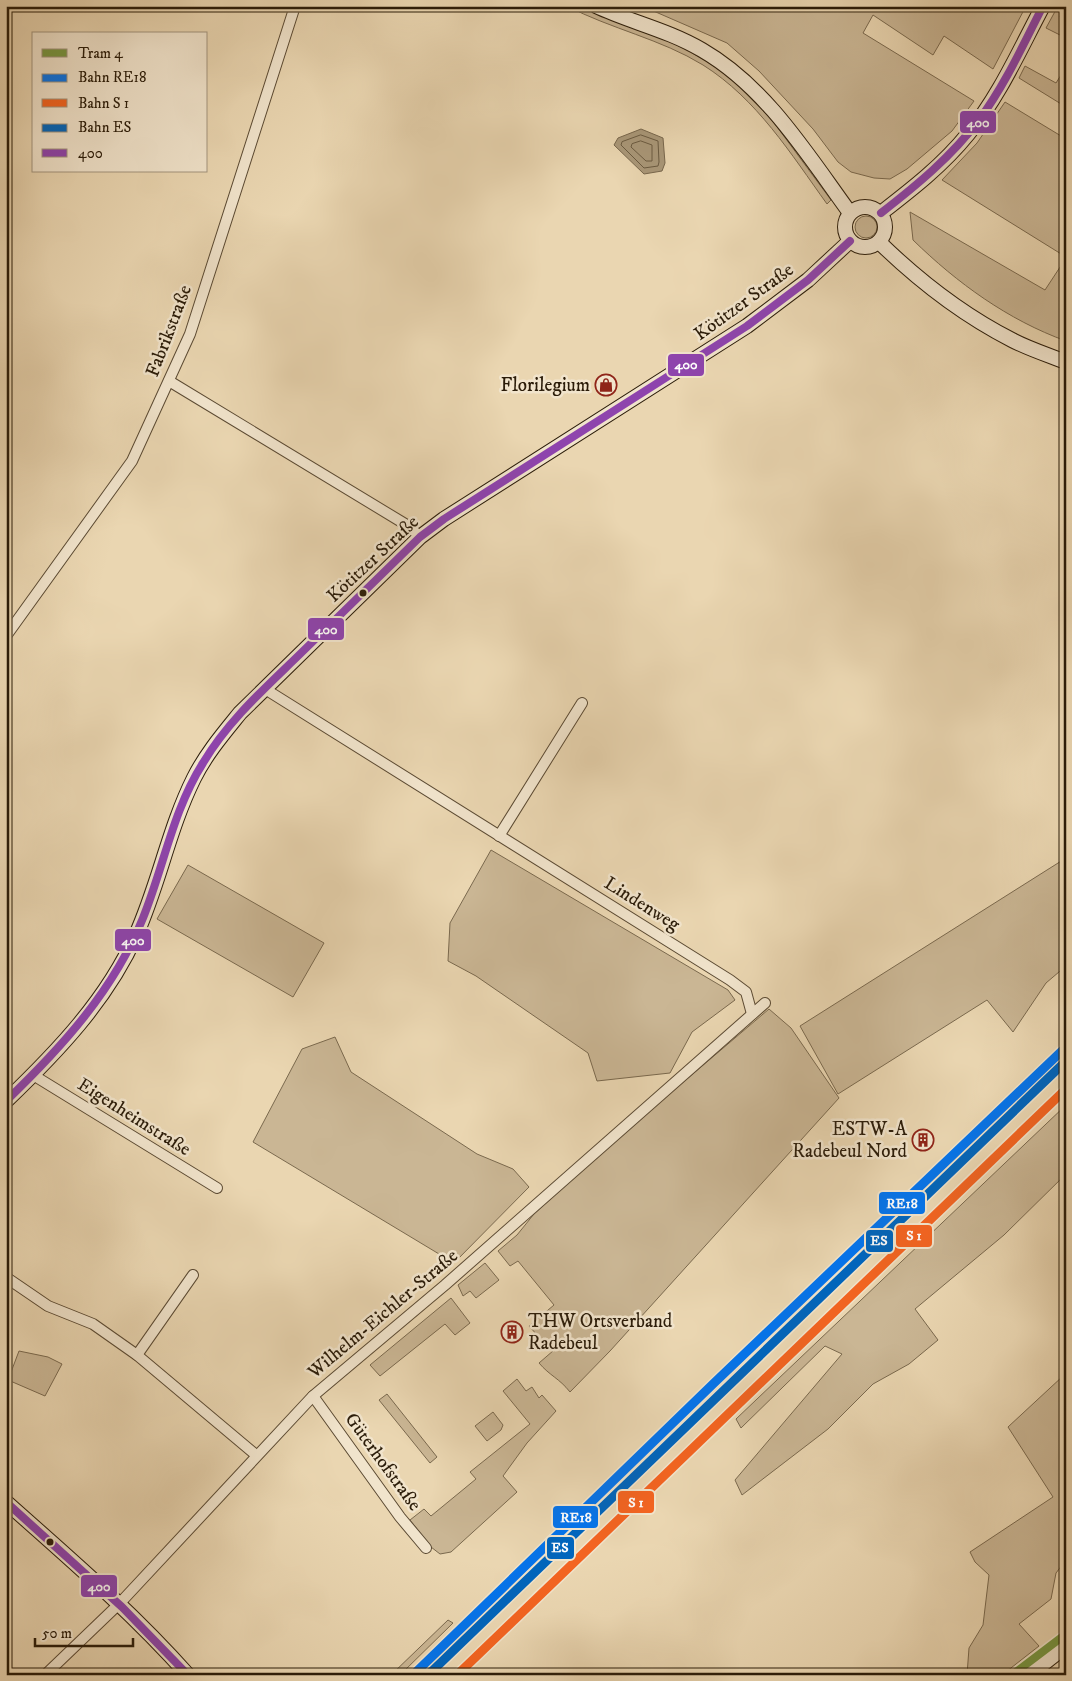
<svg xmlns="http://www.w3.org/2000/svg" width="1072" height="1681" font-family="'IM FELL DW Pica',serif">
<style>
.green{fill:#cab694;stroke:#7a694e}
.water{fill:#a99778;stroke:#77664c}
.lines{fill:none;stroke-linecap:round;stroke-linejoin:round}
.shore{stroke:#6a5a40;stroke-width:1}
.street-casing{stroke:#5b4a33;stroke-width:12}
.secondary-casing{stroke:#2b1c09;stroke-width:16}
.street{stroke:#f1e4cc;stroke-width:10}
.secondary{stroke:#f1e4cc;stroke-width:14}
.bus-1-casing{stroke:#f1e4cc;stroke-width:11}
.bus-1{stroke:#8e44ad;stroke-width:8}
.rail-1-casing{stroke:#f1e4cc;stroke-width:12}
.rail-2-casing{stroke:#f1e4cc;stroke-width:12}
.rail-3-casing{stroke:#f1e4cc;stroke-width:12}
.rail-1{stroke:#0474ec;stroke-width:9}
.rail-2{stroke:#f36421;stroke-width:9}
.rail-3{stroke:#0065bd;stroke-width:9}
.tram-1-casing{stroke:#f1e4cc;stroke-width:11}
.tram-1{stroke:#789842;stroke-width:8}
.bus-dot{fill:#2b1c09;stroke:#f1e4cc;stroke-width:2}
.labels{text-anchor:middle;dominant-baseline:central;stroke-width:5;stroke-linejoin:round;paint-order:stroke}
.street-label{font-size:19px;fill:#2b1c09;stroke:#f1e4cc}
.poi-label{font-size:19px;fill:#2b1c09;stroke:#f1e4cc;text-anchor:end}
.line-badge{stroke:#f1e4cc;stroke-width:2}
.badge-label{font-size:14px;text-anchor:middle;font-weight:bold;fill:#fff}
</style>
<rect width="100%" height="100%" fill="#ead6b1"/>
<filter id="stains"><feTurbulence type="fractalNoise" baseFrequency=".004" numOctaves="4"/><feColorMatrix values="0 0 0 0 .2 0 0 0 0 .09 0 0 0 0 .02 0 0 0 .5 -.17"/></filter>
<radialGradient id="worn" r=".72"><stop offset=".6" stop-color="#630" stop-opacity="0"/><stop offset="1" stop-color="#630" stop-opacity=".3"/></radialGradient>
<!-- green -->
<g class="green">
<path d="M567,6H578L659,36L705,60L731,78L772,120L831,200L827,204C791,154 757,99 703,65C661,39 611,29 567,6Z"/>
<path d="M642,6H1026L993,69L944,36L933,55L873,15L863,33L974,101L952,131L907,169L890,179L874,178L851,172L838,162L813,129L759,71L727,43Z"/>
<path d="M1058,6H1066L1060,17L1066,21L1063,28L1066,30V38L1046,28Z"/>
<path d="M1025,66L1056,83L1066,67V107L1019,78Z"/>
<path d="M1005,102L1066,139V257L942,180L977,143Z"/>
<path d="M910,212L1045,290L1066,258V341C1008,320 957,283 913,240Z"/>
<circle cx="866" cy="227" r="11"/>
<path d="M491,850L728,990L735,1000L692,1032L670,1073L597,1081L588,1053L476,976L448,961L450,923Z"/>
<path d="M1066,858V966L1046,983L1013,1032L987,1000L838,1094L800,1026Z"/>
<path d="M188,865L324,943L293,997L157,919Z"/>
<path d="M769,1009L791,1028L839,1098L610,1351L570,1392C559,1378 550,1376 539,1363L561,1344L556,1340L548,1347L529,1326L554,1305L518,1261L510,1266L498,1251L517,1235L534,1214L614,1141Z"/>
<path d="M335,1037L351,1072L477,1154L513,1169L529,1187L454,1263L253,1142L302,1049Z"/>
<path d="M1066,1105V1174L1004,1235L915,1309L938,1340L909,1364L873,1384L828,1429L742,1495L735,1480L842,1354L825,1346L741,1428L736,1419Z"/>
<path d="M485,1263L499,1280L476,1298L470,1291L463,1296L458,1285Z"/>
<path d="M451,1298L470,1323L455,1335L445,1324L380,1376L370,1365Z"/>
<path d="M19,1351L48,1357L62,1364L45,1396L8,1380Z"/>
<path d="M1063,1376H1066V1560L1056,1573L1051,1599L1019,1624L1039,1646L1002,1675H967L969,1648L983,1625L989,1575L975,1562L970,1552L1053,1497L1008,1427Z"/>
<path d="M517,1379L526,1391L532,1387L539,1398L542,1395L556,1411L527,1443L503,1476L517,1492L451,1552L440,1554L431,1547L410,1520L424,1509L431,1516L476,1479L470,1472L530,1424L503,1391Z"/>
<path d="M387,1394L437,1457L430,1463L379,1400Z"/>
<path d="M493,1412L503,1425L501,1430L487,1441L475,1426Z"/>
<path d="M448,1620L453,1623L400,1675H391Z"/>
</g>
<!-- water -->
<path class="water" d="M641,129L663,138L665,163L662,171L644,174L614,145L618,138Z"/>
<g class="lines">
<!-- shore -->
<g class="shore">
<path d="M641,135L658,141L659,162L658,166L644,168L621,145L622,142Z"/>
<path d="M641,141L652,145V161H646L631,147L632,144Z"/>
</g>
<!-- street casing -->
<g class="street-casing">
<g id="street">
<path d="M169,381L410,527L420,537"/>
<path d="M6,636L132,461L190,334L295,6"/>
<path d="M265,689L730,980L746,992L752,1014"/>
<path d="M499,836L582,703"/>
<path d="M33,1075L217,1188"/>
<path d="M7,1278L48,1306L93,1324L137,1355L256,1455"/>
<path d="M137,1355L193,1275"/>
<path d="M313,1396L400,1517L426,1548"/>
<path d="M45,1675L120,1603L313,1396L445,1285L765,1003"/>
</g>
</g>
<!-- secondary casing -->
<g class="secondary-casing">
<g id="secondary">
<path d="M596,6C630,22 668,30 702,50C766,87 807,154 850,213"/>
<circle cx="865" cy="227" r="20"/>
<path d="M881,213C912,189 943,165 968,134C999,97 1020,49 1043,6"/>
<path d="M879,242C918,280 963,315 1012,340C1029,349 1048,355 1066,362"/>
<path d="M6,1101C57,1052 107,1000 136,935C159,884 169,828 194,778C206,754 223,734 240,713L420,537L444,519L747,326L808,280L850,241"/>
<path d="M6,1502C69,1558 132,1612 188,1675"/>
<path d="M1029,1675L1066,1646"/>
</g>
</g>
<!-- street -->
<use href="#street" class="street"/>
<!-- secondary -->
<use href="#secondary" class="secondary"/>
<!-- bus-1 casing -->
<g class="bus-1-casing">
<g id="bus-1">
<path d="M881,213C917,185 951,157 979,120C1005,85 1023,45 1043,6"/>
<path d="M6,1101C62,1047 114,990 143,918C164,866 173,810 203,763C228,721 264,689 298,656C339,616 379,577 420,537L444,519L747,326L808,280L850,241"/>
<path d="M6,1502L122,1607L188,1675"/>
</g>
</g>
<!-- bus-1 -->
<use href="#bus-1" class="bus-1"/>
<!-- rail-1 casing -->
<g class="rail-1-casing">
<path id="rail-1" d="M413,1675L713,1384L1066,1047"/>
</g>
<!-- rail-2 casing -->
<g class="rail-2-casing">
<path id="rail-2" d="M457,1675L1066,1089"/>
</g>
<!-- rail-3 casing -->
<g class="rail-3-casing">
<path id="rail-3" d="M428,1675L1066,1061"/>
</g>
<!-- rail-1 -->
<use href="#rail-1" class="rail-1"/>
<!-- rail-2 -->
<use href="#rail-2" class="rail-2"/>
<!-- rail-3 -->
<use href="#rail-3" class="rail-3"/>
<!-- tram-1 casing -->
<g class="tram-1-casing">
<path id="tram-1" d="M1012,1675L1066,1634"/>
</g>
<!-- tram-1 -->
<use href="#tram-1" class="tram-1"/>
</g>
<!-- icons -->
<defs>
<g id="shop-ring" transform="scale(1.125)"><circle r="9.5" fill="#f1e4cc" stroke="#8f2418" stroke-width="1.5"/><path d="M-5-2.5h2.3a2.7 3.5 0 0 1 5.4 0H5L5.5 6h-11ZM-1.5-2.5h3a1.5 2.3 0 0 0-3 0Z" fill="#8f2418"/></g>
<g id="building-ring" transform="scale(1.125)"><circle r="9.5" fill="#f1e4cc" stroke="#8f2418" stroke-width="1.5"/><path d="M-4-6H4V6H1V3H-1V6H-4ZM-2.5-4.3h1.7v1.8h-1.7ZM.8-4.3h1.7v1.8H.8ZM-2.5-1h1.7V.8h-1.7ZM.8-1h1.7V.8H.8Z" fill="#8f2418"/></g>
</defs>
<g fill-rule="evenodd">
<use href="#shop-ring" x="606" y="385"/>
<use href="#building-ring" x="923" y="1140"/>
<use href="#building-ring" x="512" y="1332"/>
</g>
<!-- markers -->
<g class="bus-dot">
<circle cx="363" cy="593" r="4.5"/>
<circle cx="50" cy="1542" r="4.5"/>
</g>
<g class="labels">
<!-- street labels -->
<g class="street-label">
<text transform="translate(744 302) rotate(-36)">Kötitzer Straße</text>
<text transform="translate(169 331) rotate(-69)">Fabrikstraße</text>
<text transform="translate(373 559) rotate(-43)">Kötitzer Straße</text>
<text transform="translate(642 904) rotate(32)">Lindenweg</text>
<text transform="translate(134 1117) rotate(32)">Eigenheimstraße</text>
<text transform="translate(383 1314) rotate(-40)">Wilhelm-Eichler-Straße</text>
<text transform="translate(383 1462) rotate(54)">Güterhofstraße</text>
</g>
<!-- poi labels -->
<g class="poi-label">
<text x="590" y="385">Florilegium</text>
<text x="907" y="1129">ESTW-A<tspan x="907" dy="22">Radebeul Nord</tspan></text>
<text x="528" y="1321" text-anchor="start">THW Ortsverband<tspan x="528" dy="22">Radebeul</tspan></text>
</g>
</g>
<g class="line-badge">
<rect x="959" y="110" width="38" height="24" rx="5" fill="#8e44ad"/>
<rect x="667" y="353" width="38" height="24" rx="5" fill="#8e44ad"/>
<rect x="307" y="617" width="38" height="24" rx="5" fill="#8e44ad"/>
<rect x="114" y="928" width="38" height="24" rx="5" fill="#8e44ad"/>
<rect x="878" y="1191" width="48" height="24" rx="5" fill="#0474ec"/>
<rect x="895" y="1224" width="38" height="24" rx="5" fill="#f36421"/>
<rect x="865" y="1229" width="29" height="24" rx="5" fill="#0065bd"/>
<rect x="617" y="1490" width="38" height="24" rx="5" fill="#f36421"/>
<rect x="552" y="1505" width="47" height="24" rx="5" fill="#0474ec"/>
<rect x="546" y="1536" width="29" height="24" rx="5" fill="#0065bd"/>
<rect x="80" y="1574" width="38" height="24" rx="5" fill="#8e44ad"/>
</g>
<g class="badge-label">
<text x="978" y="127">400</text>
<text x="686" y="369">400</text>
<text x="326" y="634">400</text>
<text x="133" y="945">400</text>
<text x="902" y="1208">RE18</text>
<text x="914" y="1240">S 1</text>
<text x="879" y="1245">ES</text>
<text x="636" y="1507">S 1</text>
<text x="576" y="1522">RE18</text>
<text x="560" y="1552">ES</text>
<text x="99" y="1591">400</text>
</g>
<!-- margin -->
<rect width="1072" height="1681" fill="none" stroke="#ead6b1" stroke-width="25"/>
<rect x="8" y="8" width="1057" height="1666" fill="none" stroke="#2b1c09" stroke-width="2.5"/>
<rect x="12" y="12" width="1047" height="1656" fill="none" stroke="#2b1c09"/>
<!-- legend -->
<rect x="32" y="32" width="175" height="140" fill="#f1e4cc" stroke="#a2947e"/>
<rect x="42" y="49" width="25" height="8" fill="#789842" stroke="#a2947e"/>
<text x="78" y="58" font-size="15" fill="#2b1c09">Tram 4</text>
<rect x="42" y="74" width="25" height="8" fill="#0474ec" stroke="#a2947e"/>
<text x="78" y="82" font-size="15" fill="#2b1c09">Bahn RE18</text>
<rect x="42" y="99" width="25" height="8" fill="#f36421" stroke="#a2947e"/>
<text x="78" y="108" font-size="15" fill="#2b1c09">Bahn S 1</text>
<rect x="42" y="124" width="25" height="8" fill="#0065bd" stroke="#a2947e"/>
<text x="78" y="132" font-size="15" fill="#2b1c09">Bahn ES</text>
<rect x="42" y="149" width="25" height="8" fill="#8e44ad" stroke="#a2947e"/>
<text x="78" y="158" font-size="15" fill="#2b1c09">400</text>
<!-- scale -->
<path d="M35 1638v8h98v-8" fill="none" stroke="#2b1c09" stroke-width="2.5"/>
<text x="42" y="1638" font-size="15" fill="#2b1c09" stroke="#f1e4cc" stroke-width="4" paint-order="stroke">50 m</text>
<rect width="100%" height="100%" filter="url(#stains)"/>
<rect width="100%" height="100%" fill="url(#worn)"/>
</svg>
